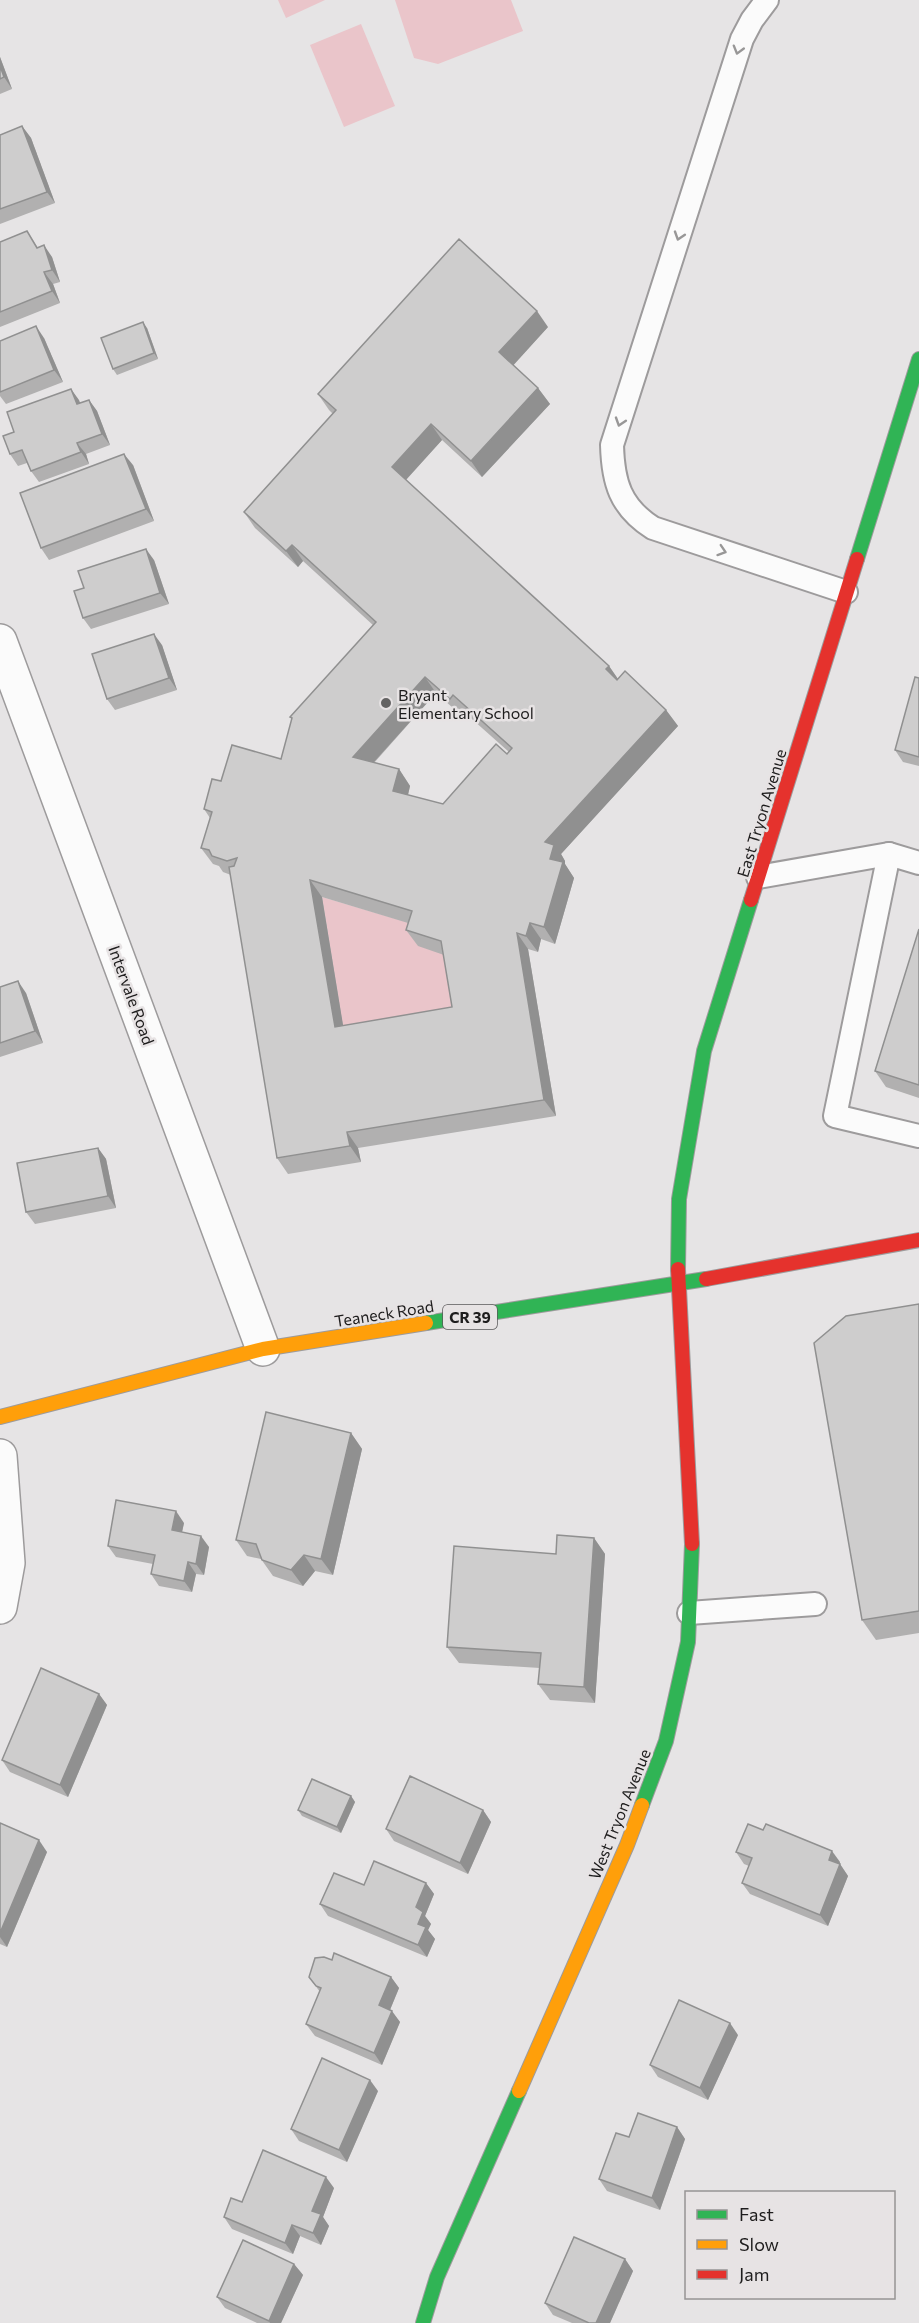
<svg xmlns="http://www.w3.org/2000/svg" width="919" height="2323" font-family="Commissioner,sans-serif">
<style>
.green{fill:#eac5ca}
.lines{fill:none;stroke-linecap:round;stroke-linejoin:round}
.lane-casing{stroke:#9d9b9c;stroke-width:26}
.street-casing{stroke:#9d9b9c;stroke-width:36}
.fast-casing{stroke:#9d9b9c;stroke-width:16}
.slow-casing{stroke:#9d9b9c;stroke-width:16}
.jam-casing{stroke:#9d9b9c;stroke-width:16}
.lane{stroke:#fbfbfb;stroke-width:22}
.street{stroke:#fbfbfb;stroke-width:33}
.fast{stroke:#30b455;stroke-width:14}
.slow{stroke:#ff9f0a;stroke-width:14}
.jam{stroke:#e5322d;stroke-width:14}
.wall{fill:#b1b0b0;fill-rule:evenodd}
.shaded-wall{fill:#909090}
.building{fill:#cecdcd;stroke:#909090;stroke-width:1.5;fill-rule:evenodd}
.oneway{stroke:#989797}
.poi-dot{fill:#646363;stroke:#e7e3e4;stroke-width:2}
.labels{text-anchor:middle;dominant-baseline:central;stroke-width:5;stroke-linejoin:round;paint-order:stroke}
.shield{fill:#e7e3e4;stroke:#5a5859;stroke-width:1.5}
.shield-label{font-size:15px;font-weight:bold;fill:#1e1d1d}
.poi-label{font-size:16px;fill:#1e1d1d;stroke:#e7e3e4;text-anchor:start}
.street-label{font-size:16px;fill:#1e1d1d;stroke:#e7e3e4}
</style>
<rect width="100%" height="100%" fill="#e6e4e5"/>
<!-- green -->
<g class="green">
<path d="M278,0H325L286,18Z"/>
<path d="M395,0H511L523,31L438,64L414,58Z"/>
<path d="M361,24L395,106L344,127L310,45Z"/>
<path d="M322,897L423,927L453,957L461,1008L343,1027Z"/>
</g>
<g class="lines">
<!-- lane casing -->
<g class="lane-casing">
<g id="lane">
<path d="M767,0L752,20L742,39L612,445C613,482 620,507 653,528L846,592"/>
<path d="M889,854L835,1116L919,1136"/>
<path d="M758,877L889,854L919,863"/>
<path d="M689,1613L815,1604"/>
</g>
</g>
<!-- street casing -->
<g class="street-casing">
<g id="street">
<path d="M0,641L263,1349"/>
<path d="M0,1456L8,1563L0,1607"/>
</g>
</g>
<!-- fast casing -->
<g class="fast-casing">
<g id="fast">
<path d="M857,559L919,359"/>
<path d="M678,1269L679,1199L704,1051L751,900"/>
<path d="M426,1323L706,1279"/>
<path d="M642,1805L666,1741L688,1642L692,1544"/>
<path d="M423,2323L437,2277L519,2091"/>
</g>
</g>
<!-- slow casing -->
<g class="slow-casing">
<g id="slow">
<path d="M0,1417L263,1349L426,1323"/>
<path d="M519,2091L627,1845L642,1805"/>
</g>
</g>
<!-- jam casing -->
<g class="jam-casing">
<g id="jam">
<path d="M751,900L857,559"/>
<path d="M678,1269L692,1544"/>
<path d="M706,1279L919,1240"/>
</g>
</g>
<!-- lane -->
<use href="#lane" class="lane"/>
<!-- street -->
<use href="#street" class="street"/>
<!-- fast -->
<use href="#fast" class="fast"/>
<!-- slow -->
<use href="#slow" class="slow"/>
<!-- jam -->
<use href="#jam" class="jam"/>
</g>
<!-- wall -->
<g class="wall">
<path d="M0,57L12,89L0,94Z"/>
<path d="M22,126L31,138L55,203L0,224V135Z"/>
<path d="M27,231L38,248L52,257L60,282L53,284L60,303L0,327V242Z"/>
<path d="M548,327L513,365L538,388L550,404L482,477L442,440L406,480L609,666L618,679L666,710L678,726L561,854L565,861V864L574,878L555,944L541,939L538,952L528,949L556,1116L358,1148L361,1162L288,1174L277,1158L231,875L223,872L219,866L213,864L201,848L210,818L204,809L221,781L281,759L292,719L290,717L374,626L303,561L298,567L255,528L244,512L333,414L329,410L318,394ZM436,693L461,715L464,712L509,752L443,804L408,795L410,786L399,769L374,763ZM322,897L408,923L406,930L418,946L444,955L452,1007L343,1026Z"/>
<path d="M147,328L158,359L117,375L113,369Z"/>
<path d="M44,338L63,382L6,404L0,396V341Z"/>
<path d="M71,389L80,403L89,400L97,411L110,445L86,454L89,464L39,482L31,471L27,463L18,466L10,454L14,432Z"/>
<path d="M133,465L154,521L49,560L41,548Z"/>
<path d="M154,560L169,604L91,629L83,618L84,588Z"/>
<path d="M162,645L177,690L115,710L107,699Z"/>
<path d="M919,678V766L903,762L895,750Z"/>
<path d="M919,929V1098L886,1087L875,1071Z"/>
<path d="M0,987L26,993L43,1043L0,1057Z"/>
<path d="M98,1148L106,1159L116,1208L35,1224L26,1212Z"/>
<path d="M919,1304V1633L876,1640L862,1620Z"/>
<path d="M351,1433L362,1449L333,1575L315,1571L303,1586L273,1576L261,1559L247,1556L236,1540Z"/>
<path d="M184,1523L182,1532L209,1547L204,1575L196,1574L192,1592L159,1586L151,1574L153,1564L116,1557L108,1546Z"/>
<path d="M594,1538L605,1554L595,1703L550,1700L538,1684L540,1668L459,1663L447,1647L556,1554Z"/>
<path d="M99,1694L107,1705L68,1797L10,1772L2,1760Z"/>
<path d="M351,1796L355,1802L341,1833L302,1816L298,1810Z"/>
<path d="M483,1810L491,1822L468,1874L394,1841L386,1829Z"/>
<path d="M0,1823L47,1852L7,1947L0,1944Z"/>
<path d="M736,1852L840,1862V1864L848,1876L828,1926L750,1894L742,1883L749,1866L744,1864Z"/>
<path d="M426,1883L434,1894L425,1916L431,1924L428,1930L435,1939L427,1957L328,1916L320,1904L364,1885Z"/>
<path d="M332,1960L391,1977L399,1988L390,2010L400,2022L382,2065L315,2036L306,2024L320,1992L309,1977Z"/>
<path d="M738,2035L708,2100L658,2077L650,2065Z"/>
<path d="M378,2091L347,2162L299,2141L291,2129Z"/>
<path d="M677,2127L685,2139L660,2210L607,2191L599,2179L629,2137Z"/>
<path d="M334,2188L323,2217L329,2226L321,2245L300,2236L293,2254L232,2229L224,2217L242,2202Z"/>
<path d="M625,2259L633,2271L610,2323H572L553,2315L545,2303Z"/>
<path d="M294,2264L303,2275L281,2323H257L225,2308L217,2297Z"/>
</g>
<!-- shaded-wall -->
<g class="shaded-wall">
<path d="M0,57L12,89L4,77L0,66Z"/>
<path d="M22,126L31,138L55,203L47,192Z"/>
<path d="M44,245L52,257L60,282L52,270Z"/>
<path d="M44,272L53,284L60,303L52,291Z"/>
<path d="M537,311L548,327L510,369L499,352Z"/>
<path d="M143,322L147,328L158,359L154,353Z"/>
<path d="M36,326L44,338L63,382L54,370Z"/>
<path d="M538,388L550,404L482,477L471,461Z"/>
<path d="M71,389L79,400L85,416L77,404Z"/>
<path d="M89,400L97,411L110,445L102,434Z"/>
<path d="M431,424L442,440L403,483L392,467Z"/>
<path d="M77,443L86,454L89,464L81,452Z"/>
<path d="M124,454L133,465L154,521L146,509Z"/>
<path d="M292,545L303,561L298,567L286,551Z"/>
<path d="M146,549L154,560L169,604L160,593Z"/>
<path d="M154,634L162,645L177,690L169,678Z"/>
<path d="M609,666L620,682L606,669Z"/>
<path d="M425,677L436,693L364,773L353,757Z"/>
<path d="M666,710L678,726L561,854L565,861V864L574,878L555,944L544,927L550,859L545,842Z"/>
<path d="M399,769L410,786L405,807L393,791Z"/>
<path d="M310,880L322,897L346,1043L335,1027Z"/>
<path d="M530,923L541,939L538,952L526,936Z"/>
<path d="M517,933L528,949L556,1116L544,1100Z"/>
<path d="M18,981L26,993L43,1043L35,1031Z"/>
<path d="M347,1132L358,1148L361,1162L350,1146Z"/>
<path d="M98,1148L106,1159L116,1208L108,1196Z"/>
<path d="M351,1433L362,1449L333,1575L321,1559Z"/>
<path d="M176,1511L184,1523L180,1541L172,1530Z"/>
<path d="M201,1536L209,1547L204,1575L196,1564Z"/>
<path d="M594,1538L605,1554L595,1703L584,1687Z"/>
<path d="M304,1555L315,1571L303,1586L291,1570Z"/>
<path d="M188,1562L196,1574L192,1592L184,1581Z"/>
<path d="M99,1694L107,1705L68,1797L60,1785Z"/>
<path d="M351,1796L355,1802L341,1833L337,1827Z"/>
<path d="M483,1810L491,1822L468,1874L460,1863Z"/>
<path d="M39,1840L47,1852L7,1947L0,1937V1933Z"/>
<path d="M832,1851L840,1862L837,1871L829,1860Z"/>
<path d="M840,1864L848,1876L828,1926L820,1915Z"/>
<path d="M426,1883L434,1894L425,1916L431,1924L428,1930L435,1939L427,1957L418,1945L416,1907Z"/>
<path d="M391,1977L399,1988L387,2017L379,2005Z"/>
<path d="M392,2011L400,2022L382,2065L374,2053Z"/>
<path d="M730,2023L738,2035L708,2100L700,2088Z"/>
<path d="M370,2080L378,2091L347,2162L339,2150Z"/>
<path d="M677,2127L685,2139L660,2210L652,2198Z"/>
<path d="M326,2177L334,2188L323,2217L329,2226L321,2245L313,2233L312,2211Z"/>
<path d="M292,2225L300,2236L293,2254L285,2243Z"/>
<path d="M625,2259L633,2271L610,2323H596Z"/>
<path d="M294,2264L303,2275L281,2323H270L269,2321Z"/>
</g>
<!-- building -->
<g class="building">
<path d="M0,66L4,77L0,79Z"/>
<path d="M22,126L47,192L0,209V135Z"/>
<path d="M27,231L37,248L44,245L52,270L44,272L52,291L0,312V242Z"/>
<path d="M459,239L537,311L499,352L538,388L471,461L431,424L392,467L609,666L606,669L617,680L625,671L666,710L545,842L554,845L550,859L563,862L544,927L530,923L526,936L517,933L544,1100L347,1132L350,1146L277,1158L229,867L234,866L237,858L227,861L212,856L209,850L201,848L212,812L204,809L212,779L221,781L232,745L281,759L292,718L290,717L376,622L292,545L286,551L244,512L336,410L318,394ZM425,677L450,699L453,695L512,748L507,754L496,744L443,804L393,791L399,769L353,757ZM310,880L412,911L406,930L441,941L452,1007L335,1027Z"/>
<path d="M143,322L154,353L113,369L101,338Z"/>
<path d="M36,326L54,370L0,392V341Z"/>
<path d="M71,389L77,404L89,400L102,434L77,443L81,452L31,471L22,450L10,454L3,436L14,432L7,412Z"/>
<path d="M124,454L146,509L41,548L20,493Z"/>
<path d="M146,549L160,593L83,618L74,591L84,588L78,571Z"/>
<path d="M154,634L169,678L107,699L92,654Z"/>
<path d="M915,677L919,678V757L895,750Z"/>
<path d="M919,929V1085L875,1071Z"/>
<path d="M18,981L35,1031L0,1043V987Z"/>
<path d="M98,1148L108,1196L26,1212L17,1163Z"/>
<path d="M919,1304V1611L862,1620L814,1343L846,1316Z"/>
<path d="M266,1412L351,1433L321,1559L304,1555L291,1570L262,1560L256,1544L236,1540Z"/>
<path d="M116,1500L176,1511L172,1530L201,1536L196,1564L188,1562L184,1581L151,1574L155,1555L108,1546Z"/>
<path d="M557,1535L594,1538L584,1687L538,1684L541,1653L447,1647L454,1546L556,1554Z"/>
<path d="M41,1668L99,1694L60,1785L2,1760Z"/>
<path d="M410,1776L483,1810L460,1863L386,1829Z"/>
<path d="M312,1779L351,1796L337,1827L298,1810Z"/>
<path d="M0,1823L39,1840L0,1933Z"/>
<path d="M748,1824L763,1830L766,1824L832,1851L829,1860L840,1864L820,1915L742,1883L752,1858L736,1852Z"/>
<path d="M374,1861L426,1883L416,1907L423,1912L418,1924L426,1927L418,1945L320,1904L334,1873L364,1885Z"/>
<path d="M334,1953L391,1977L379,2005L392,2011L374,2053L306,2024L321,1988L316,1986L309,1977L315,1958L324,1957L332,1960Z"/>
<path d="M679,2000L730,2023L700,2088L650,2065Z"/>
<path d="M322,2058L370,2080L339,2150L291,2129Z"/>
<path d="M638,2113L677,2127L652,2198L599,2179L616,2133L629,2137Z"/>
<path d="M263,2150L326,2177L312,2211L321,2214L313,2233L292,2225L285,2243L224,2217L231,2198L242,2202Z"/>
<path d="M574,2237L625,2259L596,2323H589L545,2303Z"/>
<path d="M243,2240L294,2264L269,2321L217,2297Z"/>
</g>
<!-- one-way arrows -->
<defs><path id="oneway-chevron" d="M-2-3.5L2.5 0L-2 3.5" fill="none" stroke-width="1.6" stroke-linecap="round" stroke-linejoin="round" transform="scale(1.5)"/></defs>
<g class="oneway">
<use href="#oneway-chevron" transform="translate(738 50) rotate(106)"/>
<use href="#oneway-chevron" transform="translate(679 236) rotate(108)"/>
<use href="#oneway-chevron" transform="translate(620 422) rotate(108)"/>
<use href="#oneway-chevron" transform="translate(722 551) rotate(18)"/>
</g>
<!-- markers -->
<circle class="poi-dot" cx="386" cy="703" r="6"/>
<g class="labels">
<!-- shield labels -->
<rect class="shield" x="443" y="1305" width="54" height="24" rx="4.5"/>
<g class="shield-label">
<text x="470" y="1317">CR 39</text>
</g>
<!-- poi labels -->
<g class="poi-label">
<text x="398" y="694">Bryant<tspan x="398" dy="18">Elementary School</tspan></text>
</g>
<!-- street labels -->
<g class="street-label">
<text transform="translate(761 813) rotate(-73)">East Tryon Avenue</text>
<text transform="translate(132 995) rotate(70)">Intervale Road</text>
<text transform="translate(384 1313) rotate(-9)">Teaneck Road</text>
<text transform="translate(619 1814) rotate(-68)">West Tryon Avenue</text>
</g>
</g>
<!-- legend -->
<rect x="685" y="2191" width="210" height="108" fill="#e7e3e4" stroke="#979494" stroke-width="1.5"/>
<rect x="697" y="2210" width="30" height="9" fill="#30b455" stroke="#979494" stroke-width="1.5"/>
<text x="739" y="2221" font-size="18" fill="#1e1d1d">Fast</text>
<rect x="697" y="2240" width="30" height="9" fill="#ff9f0a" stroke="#979494" stroke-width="1.5"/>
<text x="739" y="2251" font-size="18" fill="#1e1d1d">Slow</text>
<rect x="697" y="2270" width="30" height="9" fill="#e5322d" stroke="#979494" stroke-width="1.5"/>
<text x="739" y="2281" font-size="18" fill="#1e1d1d">Jam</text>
</svg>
